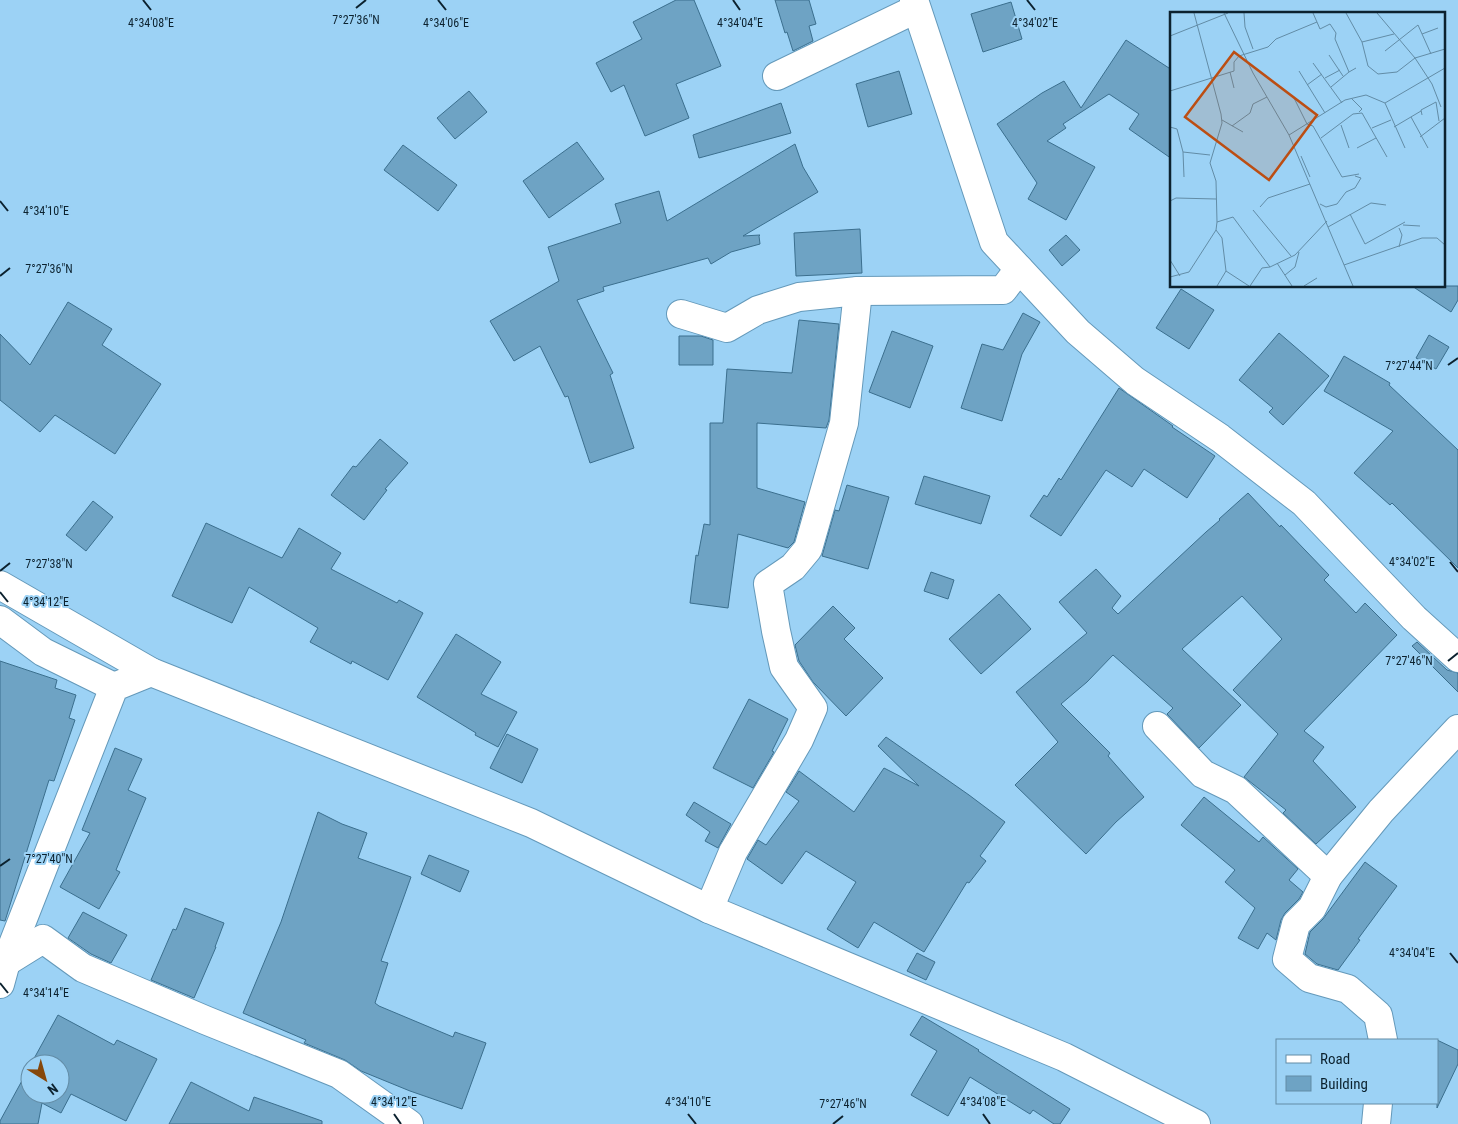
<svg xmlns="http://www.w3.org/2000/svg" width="1458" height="1124" font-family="'Roboto Condensed',sans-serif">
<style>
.building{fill:#6ea3c4;stroke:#3b6f8e}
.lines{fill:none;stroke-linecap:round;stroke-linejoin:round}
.minor-casing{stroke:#6499ba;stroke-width:30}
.minor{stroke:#fff;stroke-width:28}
.ticks{fill:none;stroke:#0c222f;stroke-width:2}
.inset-road{fill:none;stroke:#628ca6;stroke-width:1}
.view{fill:#bc4e13;fill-opacity:0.15;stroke:#bc4e13;stroke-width:2.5}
.inset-edge{fill:none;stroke:#0c222f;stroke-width:2.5}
.ticks-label{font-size:12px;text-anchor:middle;fill:#0c222f;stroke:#9cd2f5;stroke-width:4;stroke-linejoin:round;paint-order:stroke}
</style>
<rect width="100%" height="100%" fill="#9cd2f5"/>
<!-- building -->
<g class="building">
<path d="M676,0H694L721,66L676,84L689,118L645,136L624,85L611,92L596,63L642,39L633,22Z"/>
<path d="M775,0H809L816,24L809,26L813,41L793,51L787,32L785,33Z"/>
<path d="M1011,2L1022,39L983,52L971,14Z"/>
<path d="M1126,40L1172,70V159L1129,129L1139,114L1109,94L1063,124L1066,128L1047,141L1095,167L1066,220L1028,199L1037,183L997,124L1042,93L1064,81L1081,108Z"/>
<path d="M899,71L912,114L868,127L856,84Z"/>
<path d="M469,91L487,112L455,139L437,118Z"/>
<path d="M781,103L791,133L699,158L693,135Z"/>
<path d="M577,142L604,179L549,218L523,181Z"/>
<path d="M795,144L803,167L818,192L743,236L760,235L759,236L760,244L731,252L711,264L708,258L603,287L604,291L577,300L613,373L610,375L634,448L590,463L568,396L565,397L540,346L514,361L490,321L559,281L548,247L621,223L615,204L659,191L667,221Z"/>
<path d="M403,145L457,185L438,211L384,170Z"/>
<path d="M860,229L862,273L796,276L794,233Z"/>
<path d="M1066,235L1080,250L1062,266L1049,250Z"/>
<path d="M1412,286H1458V300L1451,312Z"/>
<path d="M1181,289L1214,310L1189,349L1156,328Z"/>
<path d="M68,302L112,329L102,345L161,384L115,454L55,415L40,432L0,400V334L30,365Z"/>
<path d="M1023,313L1040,322L1022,354L1002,421L961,408L982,344L1003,350Z"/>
<path d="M799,320L839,324L829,420L826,428L757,423V488L805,502L794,542L788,548L738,534L728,608L690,603L696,555L698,556L704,524L710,525V423H723L727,369L792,373Z"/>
<path d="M892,331L933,346L910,408L869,392Z"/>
<path d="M1279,333L1329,376L1283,425L1269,412L1273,408L1239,380Z"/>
<path d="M1429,335L1449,347L1436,369L1416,358Z"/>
<path d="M679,336H701L713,340V365H679Z"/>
<path d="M1344,356L1390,383L1389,385L1458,450V568L1392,503L1390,505L1354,473L1393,431L1324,391Z"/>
<path d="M1119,388L1173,426L1172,427L1215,456L1187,498L1144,469L1132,487L1106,470L1061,536L1030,516L1044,495L1047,497L1059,478L1061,480Z"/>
<path d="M380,439L408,463L385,489L387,490L364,520L331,495L353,466L356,467Z"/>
<path d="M924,476L990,496L981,524L915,504Z"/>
<path d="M847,485L889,497L868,569L822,556L835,510L839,511Z"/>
<path d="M1248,493L1280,527L1281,525L1329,575L1324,580L1356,613L1365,603L1397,635L1304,731L1324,747L1313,761L1356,807L1316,844L1283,813L1286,810L1244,777L1278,734L1233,690L1282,639L1242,596L1182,649L1241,705L1199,748L1167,714L1173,708L1113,655L1087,682L1061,704L1110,753L1108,756L1144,797L1116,822L1086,854L1015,785L1058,742L1016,692L1087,633L1059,602L1096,569L1121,596L1112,608L1118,614L1206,532L1220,520L1219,519Z"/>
<path d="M93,501L113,517L86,551L66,535Z"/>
<path d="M206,523L282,558L299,528L341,553L331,569L397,603L399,600L423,613L388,680L352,661L351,664L310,642L318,628L249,587L232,623L172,596Z"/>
<path d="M931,572L954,580L948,599L924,591Z"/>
<path d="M999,594L1031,629L981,674L949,639Z"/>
<path d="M833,606L855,628L844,639L883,678L846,716L813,682L799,661L795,645Z"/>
<path d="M456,634L501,662L481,694L517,712L498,747L475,735L476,733L417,697Z"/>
<path d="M1417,642L1447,670L1458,673V692L1412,646Z"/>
<path d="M0,661L57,680L55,688L76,695L69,718L75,720L54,781L49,780L5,921L0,920Z"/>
<path d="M749,699L788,719L772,751L774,752L753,788L713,768Z"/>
<path d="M507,734L538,749L522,783L490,768Z"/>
<path d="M886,737L969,795L1005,822L980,856L986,861L969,883L967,882L924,952L874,922L858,948L827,929L856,882L806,851L782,884L747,859L758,840L766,845L799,801L786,792L799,771L854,812L884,768L919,786L878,746Z"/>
<path d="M115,748L142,759L128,790L146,798L116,870L120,872L99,909L60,887L90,833L82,830Z"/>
<path d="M1204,797L1259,842L1263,837L1298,869L1289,880L1303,892L1299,899L1285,913L1281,920L1276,940L1267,933L1258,949L1238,938L1255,908L1225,882L1235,870L1181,825Z"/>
<path d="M694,802L731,824L718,848L705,841L710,832L686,815Z"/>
<path d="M318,812L342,824L367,833L358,858L411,877L381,961L388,963L375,1003L379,1006L453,1037L455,1032L486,1043L462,1109L410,1091L361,1071L345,1060L304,1043L306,1040L243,1013L281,922Z"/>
<path d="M429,855L469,871L460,892L421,874Z"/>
<path d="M1365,862L1397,886L1358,939L1360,940L1338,970L1317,964L1305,954L1310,932L1323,919Z"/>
<path d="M185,908L224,923L215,947H216L194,998L151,980L173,929L176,930Z"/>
<path d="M83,912L127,935L111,963L91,954L68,938Z"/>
<path d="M917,953L935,962L926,980L907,971Z"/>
<path d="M58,1015L114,1045L117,1040L157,1059L126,1121L71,1094L61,1113L42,1103L38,1124H0V1121L30,1066V1094H60V1064H31Z"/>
<path d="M922,1016L979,1050L978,1051L1070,1109L1060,1124H1054L1033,1110L1030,1114L970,1077L948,1116L911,1095L937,1051L910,1035Z"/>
<path d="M1437,1040L1458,1050V1064L1437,1108Z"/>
<path d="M191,1082L249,1111L254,1097L322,1121V1124H169Z"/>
</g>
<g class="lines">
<!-- minor casing -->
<g class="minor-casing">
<g id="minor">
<path d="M914,0L994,242L1078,332L1135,381L1220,438L1304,503L1414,618L1458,658"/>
<path d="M777,76L916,9"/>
<path d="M681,314L727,328L758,310L799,297L858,291L1003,290L1019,269"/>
<path d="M0,585L151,672L531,823L709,909L1064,1057L1196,1124"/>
<path d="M0,620L43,652L114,687"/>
<path d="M1157,726L1203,774L1236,790L1328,876"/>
<path d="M709,909L733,852L799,740L813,708L784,667L776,631L768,584L793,567L808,549L844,423L858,291"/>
<path d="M0,963L6,962L43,939L83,968L205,1020L339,1074L409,1124"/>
<path d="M0,984L6,962L114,687L151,672"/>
<path d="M1383,1040L1378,1015L1348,989L1309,978L1287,959L1296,924L1312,908L1328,876L1381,811L1458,729"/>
<path d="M1376,1124L1378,1103"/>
</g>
</g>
<!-- minor -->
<use href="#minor" class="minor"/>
</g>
<!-- ticks -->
<path class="ticks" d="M143,0L151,10M438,0L446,10M733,0L740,10M1027,0L1035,10M356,8L366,0M0,201L8,211M0,276L10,268M1448,365L1458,358M1450,562L1458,572M0,571L10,563M0,592L8,602M1448,661L1458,653M0,866L10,859M1450,953L1458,963M0,983L8,993M394,1114L401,1124M688,1114L696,1124M983,1114L990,1124M833,1124L843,1116"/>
<!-- overview -->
<g transform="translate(1170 12)">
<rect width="275" height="275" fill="#9cd2f5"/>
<path class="inset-road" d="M54,1L83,61L119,123L183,274M74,1L75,15L83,37M143,1L150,17L160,12L166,21L165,27L179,60L186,56M176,1L192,30L198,54L208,62L227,60L245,46L275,37M207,1L245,46L262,72L271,95M252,22L268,16M0,24L58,1M192,30L224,22M215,39L248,13L261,42M159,43L173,64M143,51L172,91M129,59L155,101M60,60L64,76M155,66L170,58M137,73L152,62M161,75L179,60M0,79L64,59V50L69,44L98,35L106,27L147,10M123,84L137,112L143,114L172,165L189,162M181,86L192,97L189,100M215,91L275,56M252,103L251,98L266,90L269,109M241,105L258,136M52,108L73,120M171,113L179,136M62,114L80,101L83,92L97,85M0,115L7,117L13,140L14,165M224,115L251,99M202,116L221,108M119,123L175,88L196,83L215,91L235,136M250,125L275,106M151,126L183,102L192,101L217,145M187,136L206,126M13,140L40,143M131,144L140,165M0,189L6,186L46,187M150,192L156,195L167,192L176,180L185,176L191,166L185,164M90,195L98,186L140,172M83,198L121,244M180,202L195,232L235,210M47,210L63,205L100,255M233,213L250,214M158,215L201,191L216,193M229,216L232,223L229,235M46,218L52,226L56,259L47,274M0,248L10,264M107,251L122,274M174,253L252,226H267L275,233M56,259L79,274M115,263L125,255L129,240M0,265L19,260L46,218L47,210L46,169L40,151L52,111L51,102L24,1M80,274L92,256L100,255L125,243L157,209M134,274L147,266"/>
<path class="view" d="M64,40L147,103L99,168L15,105Z"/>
<rect width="275" height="275" class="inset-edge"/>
</g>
<g class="ticks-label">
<text x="356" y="24">7°27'36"N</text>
<text x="151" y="27">4°34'08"E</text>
<text x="446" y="27">4°34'06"E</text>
<text x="740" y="27">4°34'04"E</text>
<text x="1035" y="27">4°34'02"E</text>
<text x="46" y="215">4°34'10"E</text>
<text x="49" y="273">7°27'36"N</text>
<text x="1409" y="370">7°27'44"N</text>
<text x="1412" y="566">4°34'02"E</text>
<text x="49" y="568">7°27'38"N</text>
<text x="46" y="606">4°34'12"E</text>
<text x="1409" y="665">7°27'46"N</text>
<text x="49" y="863">7°27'40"N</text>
<text x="1412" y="957">4°34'04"E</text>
<text x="46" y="997">4°34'14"E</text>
<text x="394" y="1106">4°34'12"E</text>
<text x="688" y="1106">4°34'10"E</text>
<text x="983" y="1106">4°34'08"E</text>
<text x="843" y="1108">7°27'46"N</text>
</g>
<!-- legend -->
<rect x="1276" y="1039" width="162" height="65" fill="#9cd2f5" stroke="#628ca6"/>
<rect x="1286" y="1055" width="25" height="8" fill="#ffffff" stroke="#628ca6"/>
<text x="1320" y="1064" font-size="15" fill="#0c222f">Road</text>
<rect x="1286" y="1076" width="25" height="15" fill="#6ea3c4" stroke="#628ca6"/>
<text x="1320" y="1089" font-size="15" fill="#0c222f">Building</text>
<!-- north arrow -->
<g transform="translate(45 1079) rotate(143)"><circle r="24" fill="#9cd2f5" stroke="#628ca6"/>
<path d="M0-4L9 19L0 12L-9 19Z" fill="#86470a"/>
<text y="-8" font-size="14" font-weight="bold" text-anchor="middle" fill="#0c222f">N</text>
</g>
</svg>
